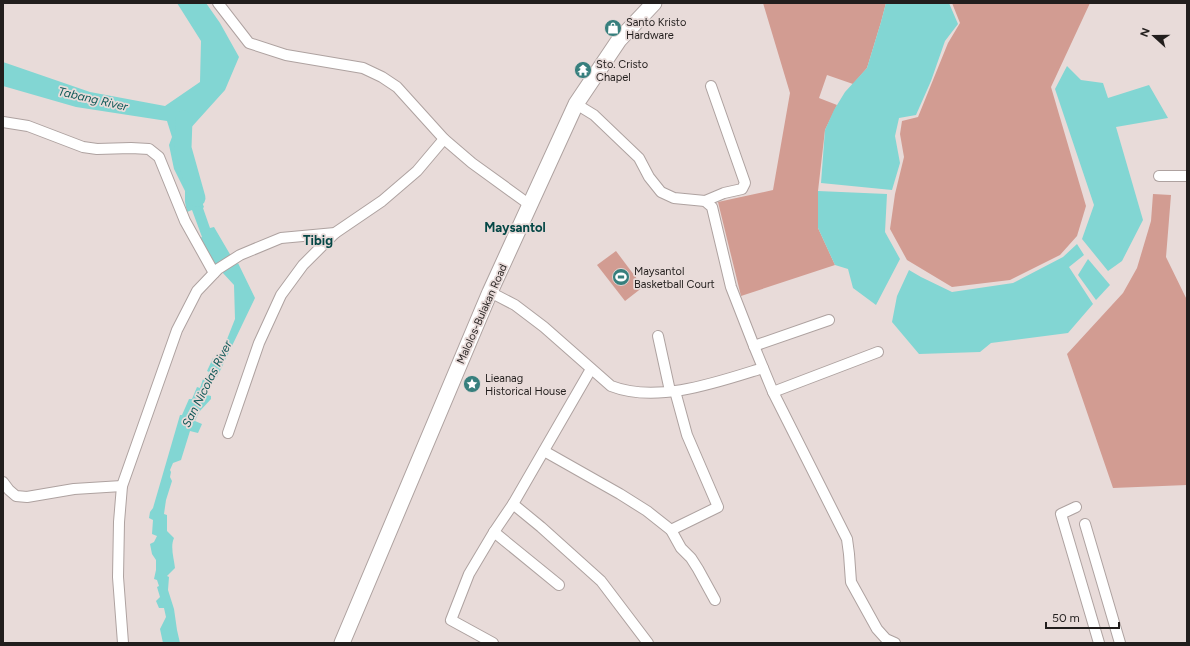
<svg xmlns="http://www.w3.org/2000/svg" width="1190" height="646" font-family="Figtree,sans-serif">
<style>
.green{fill:#d29c92}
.water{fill:#82d6d3}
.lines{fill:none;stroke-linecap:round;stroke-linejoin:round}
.river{stroke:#82d6d3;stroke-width:17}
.street-casing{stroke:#aea2a0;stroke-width:12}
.secondary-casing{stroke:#aea2a0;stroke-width:17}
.street{stroke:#fff;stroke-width:10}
.secondary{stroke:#fff;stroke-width:15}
.labels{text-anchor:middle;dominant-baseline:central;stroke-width:3.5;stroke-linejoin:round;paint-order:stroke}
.poi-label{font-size:11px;fill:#221e1d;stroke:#e8dbd9;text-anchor:start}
.street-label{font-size:11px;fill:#221e1d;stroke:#e8dbd9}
.water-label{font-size:12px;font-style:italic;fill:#115a59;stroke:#e8dbd9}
.quarter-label{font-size:13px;font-weight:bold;fill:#054746;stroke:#e8dbd9}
</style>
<rect width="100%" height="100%" fill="#e8dbd9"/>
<!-- green -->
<g class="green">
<path d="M763,3H886L881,22L867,68L853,84L827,75L819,98L837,105L825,130L818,191V228L835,265L741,296L718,202L773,190L790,93Z"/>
<path d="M952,3H1090L1051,87L1086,206L1077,236L1060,255L1010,280L952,287L907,260L890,229L895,194L904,157L900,134L902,121L918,117L948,43L960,23Z"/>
<path d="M1153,194L1171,195L1166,257L1187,300V485L1113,488L1067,354L1123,293L1137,268L1151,221Z"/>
<path d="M616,251L643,287L625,301L597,265Z"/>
</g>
<!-- water -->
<g class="water">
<path d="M177,3H206L220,23L239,57L225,90L188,131L181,147L186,156C184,161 185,167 188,170L204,207L203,208L210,228L214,227L231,256L212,266L198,239L202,237L192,210L187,212L185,202V191L174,169L169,145L172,137L167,121L76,107L3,86V62L90,92L165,106L200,82L201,41Z"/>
<path d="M886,3H949L958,24L945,41L931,81L916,115L899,118L895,136L900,163L892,190L821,183L825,130L834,110L845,92L867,68L881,22Z"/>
<path d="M1067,66L1081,80L1103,83L1108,98L1149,85L1168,118L1116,127L1143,220L1122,261L1108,271L1082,239L1094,205L1055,89Z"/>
<path d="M818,191L887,194L885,232L900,259L876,305L853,288L848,269L835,265L818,228Z"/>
<path d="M1077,244L1084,255L1069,267L1093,304L1068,333L991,343L980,352L919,354L892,322L897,296L909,270L921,277L952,292L1013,283L1063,257Z"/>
<path d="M1088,259L1110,285L1096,300L1078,275Z"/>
<path d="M238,263L255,298L219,373L217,377L213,379V383L210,385V387L207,390V395L211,396V399L199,412L195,421L202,424L198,433L190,431L181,460L173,463L170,470L171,472L170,477L172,481L166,500L164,514L167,515V531L174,538C170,547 174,558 175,568L167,576L169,577L168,590L174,609L177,630L180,643H163L160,629L166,617L164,608H159L156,601L160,597L157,587L159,586L157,580L154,579L156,570V560L152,554L150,544L154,542L157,536L152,534L153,520L149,518L150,512L153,508L180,415H182L189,399H192L197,387L200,388L203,379L205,380L209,372L207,371L213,358L220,357L235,319L234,285L222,272Z"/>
</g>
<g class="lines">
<!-- river -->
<path class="river" d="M184,119L183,148L197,198"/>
<!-- street casing -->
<g class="street-casing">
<g id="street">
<path d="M218,3L249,43L286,55L363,68L382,77L397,87L444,139L472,163L530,205"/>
<path d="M576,104L594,115L639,158L649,177L661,192L674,198L705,201L712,207L731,287L754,346L773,392L847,539L849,554L851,582L877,629L886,639L895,643"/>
<path d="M3,122L28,126L83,147L97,149L131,148L149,149L159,157L185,221L214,273"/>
<path d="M1159,176H1187"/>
<path d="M705,201L724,193L742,189L745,183L711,86"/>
<path d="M490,292L515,305L544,327L611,386C657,404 718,382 763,368"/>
<path d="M658,336L670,391"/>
<path d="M754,346L829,320"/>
<path d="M773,392L878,352"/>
<path d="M228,433L259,343L281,295L303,265L335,233"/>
<path d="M544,451L620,494L647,511L671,530L681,548L691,558L698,569L715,600"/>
<path d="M3,482L9,490L16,496L27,497L74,489L122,486"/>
<path d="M513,504L541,527L601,581L648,643"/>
<path d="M1076,507L1061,514L1099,643"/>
<path d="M1085,524L1120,643"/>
<path d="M671,530L718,507L687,435L675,391"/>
<path d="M494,532L559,585"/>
<path d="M123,643L118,577L119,522L122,486L177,330L197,291L218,269L240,255L281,238L335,233L382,201L417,171L444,139"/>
<path d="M493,643L451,620L469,574L494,532L513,504L591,369"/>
</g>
</g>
<!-- secondary casing -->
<g class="secondary-casing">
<path id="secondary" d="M342,643L490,292L576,104L619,40L654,3"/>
</g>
<!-- street -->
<use href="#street" class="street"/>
<!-- secondary -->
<use href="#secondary" class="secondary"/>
</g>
<!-- icons -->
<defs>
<g id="shop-disc" transform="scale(0.9)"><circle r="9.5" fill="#377f7d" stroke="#e8dbd9"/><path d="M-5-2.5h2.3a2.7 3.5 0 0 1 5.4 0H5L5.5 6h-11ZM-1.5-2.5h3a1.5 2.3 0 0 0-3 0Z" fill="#fff"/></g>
<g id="temple-disc" transform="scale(0.9)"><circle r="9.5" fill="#377f7d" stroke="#e8dbd9"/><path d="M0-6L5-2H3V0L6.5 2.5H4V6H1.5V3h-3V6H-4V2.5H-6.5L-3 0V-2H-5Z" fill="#fff"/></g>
<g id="stadium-disc" transform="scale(0.9)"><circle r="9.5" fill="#377f7d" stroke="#e8dbd9"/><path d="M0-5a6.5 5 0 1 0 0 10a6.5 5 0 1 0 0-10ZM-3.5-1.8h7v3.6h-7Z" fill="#fff"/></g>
<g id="sight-disc" transform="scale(0.9)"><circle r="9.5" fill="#377f7d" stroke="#e8dbd9"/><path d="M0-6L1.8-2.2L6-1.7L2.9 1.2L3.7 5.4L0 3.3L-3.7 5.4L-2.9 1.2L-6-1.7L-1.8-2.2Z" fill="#fff"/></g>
</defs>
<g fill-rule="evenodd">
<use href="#shop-disc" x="613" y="28"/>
<use href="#temple-disc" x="583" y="70"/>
<use href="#stadium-disc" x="621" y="277"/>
<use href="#sight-disc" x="472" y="384"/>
</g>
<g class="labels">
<!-- poi labels -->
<g class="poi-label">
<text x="626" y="22">Santo Kristo<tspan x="626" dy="13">Hardware</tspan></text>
<text x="596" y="64">Sto. Cristo<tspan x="596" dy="13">Chapel</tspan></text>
<text x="634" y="271">Maysantol<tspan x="634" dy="13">Basketball Court</tspan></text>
<text x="485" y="378">Lieanag<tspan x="485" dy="13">Historical House</tspan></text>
</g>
<!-- street labels -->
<g class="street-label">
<text transform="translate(482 314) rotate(-66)">Malolos-Bulakan Road</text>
</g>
<!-- water labels -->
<g class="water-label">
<text transform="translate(93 99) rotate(13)">Tabang River</text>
<text transform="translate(207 384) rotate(-63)">San Nicolas River</text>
</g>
<!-- quarter labels -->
<g class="quarter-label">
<text x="515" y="227">Maysantol</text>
<text x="318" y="240">Tibig</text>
</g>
</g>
<!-- border -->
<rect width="1190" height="646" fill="none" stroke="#221e1d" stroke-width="8"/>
<!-- north arrow -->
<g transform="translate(1154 36) rotate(291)" stroke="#e8dbd9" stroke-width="3" paint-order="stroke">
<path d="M0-3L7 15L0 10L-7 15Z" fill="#221e1d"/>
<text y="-6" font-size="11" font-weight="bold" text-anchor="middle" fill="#221e1d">N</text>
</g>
<!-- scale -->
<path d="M1046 622v6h73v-6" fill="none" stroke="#221e1d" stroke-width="2"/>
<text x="1052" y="622" font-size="12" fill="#221e1d" stroke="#e8dbd9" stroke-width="3" paint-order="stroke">50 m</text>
</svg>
